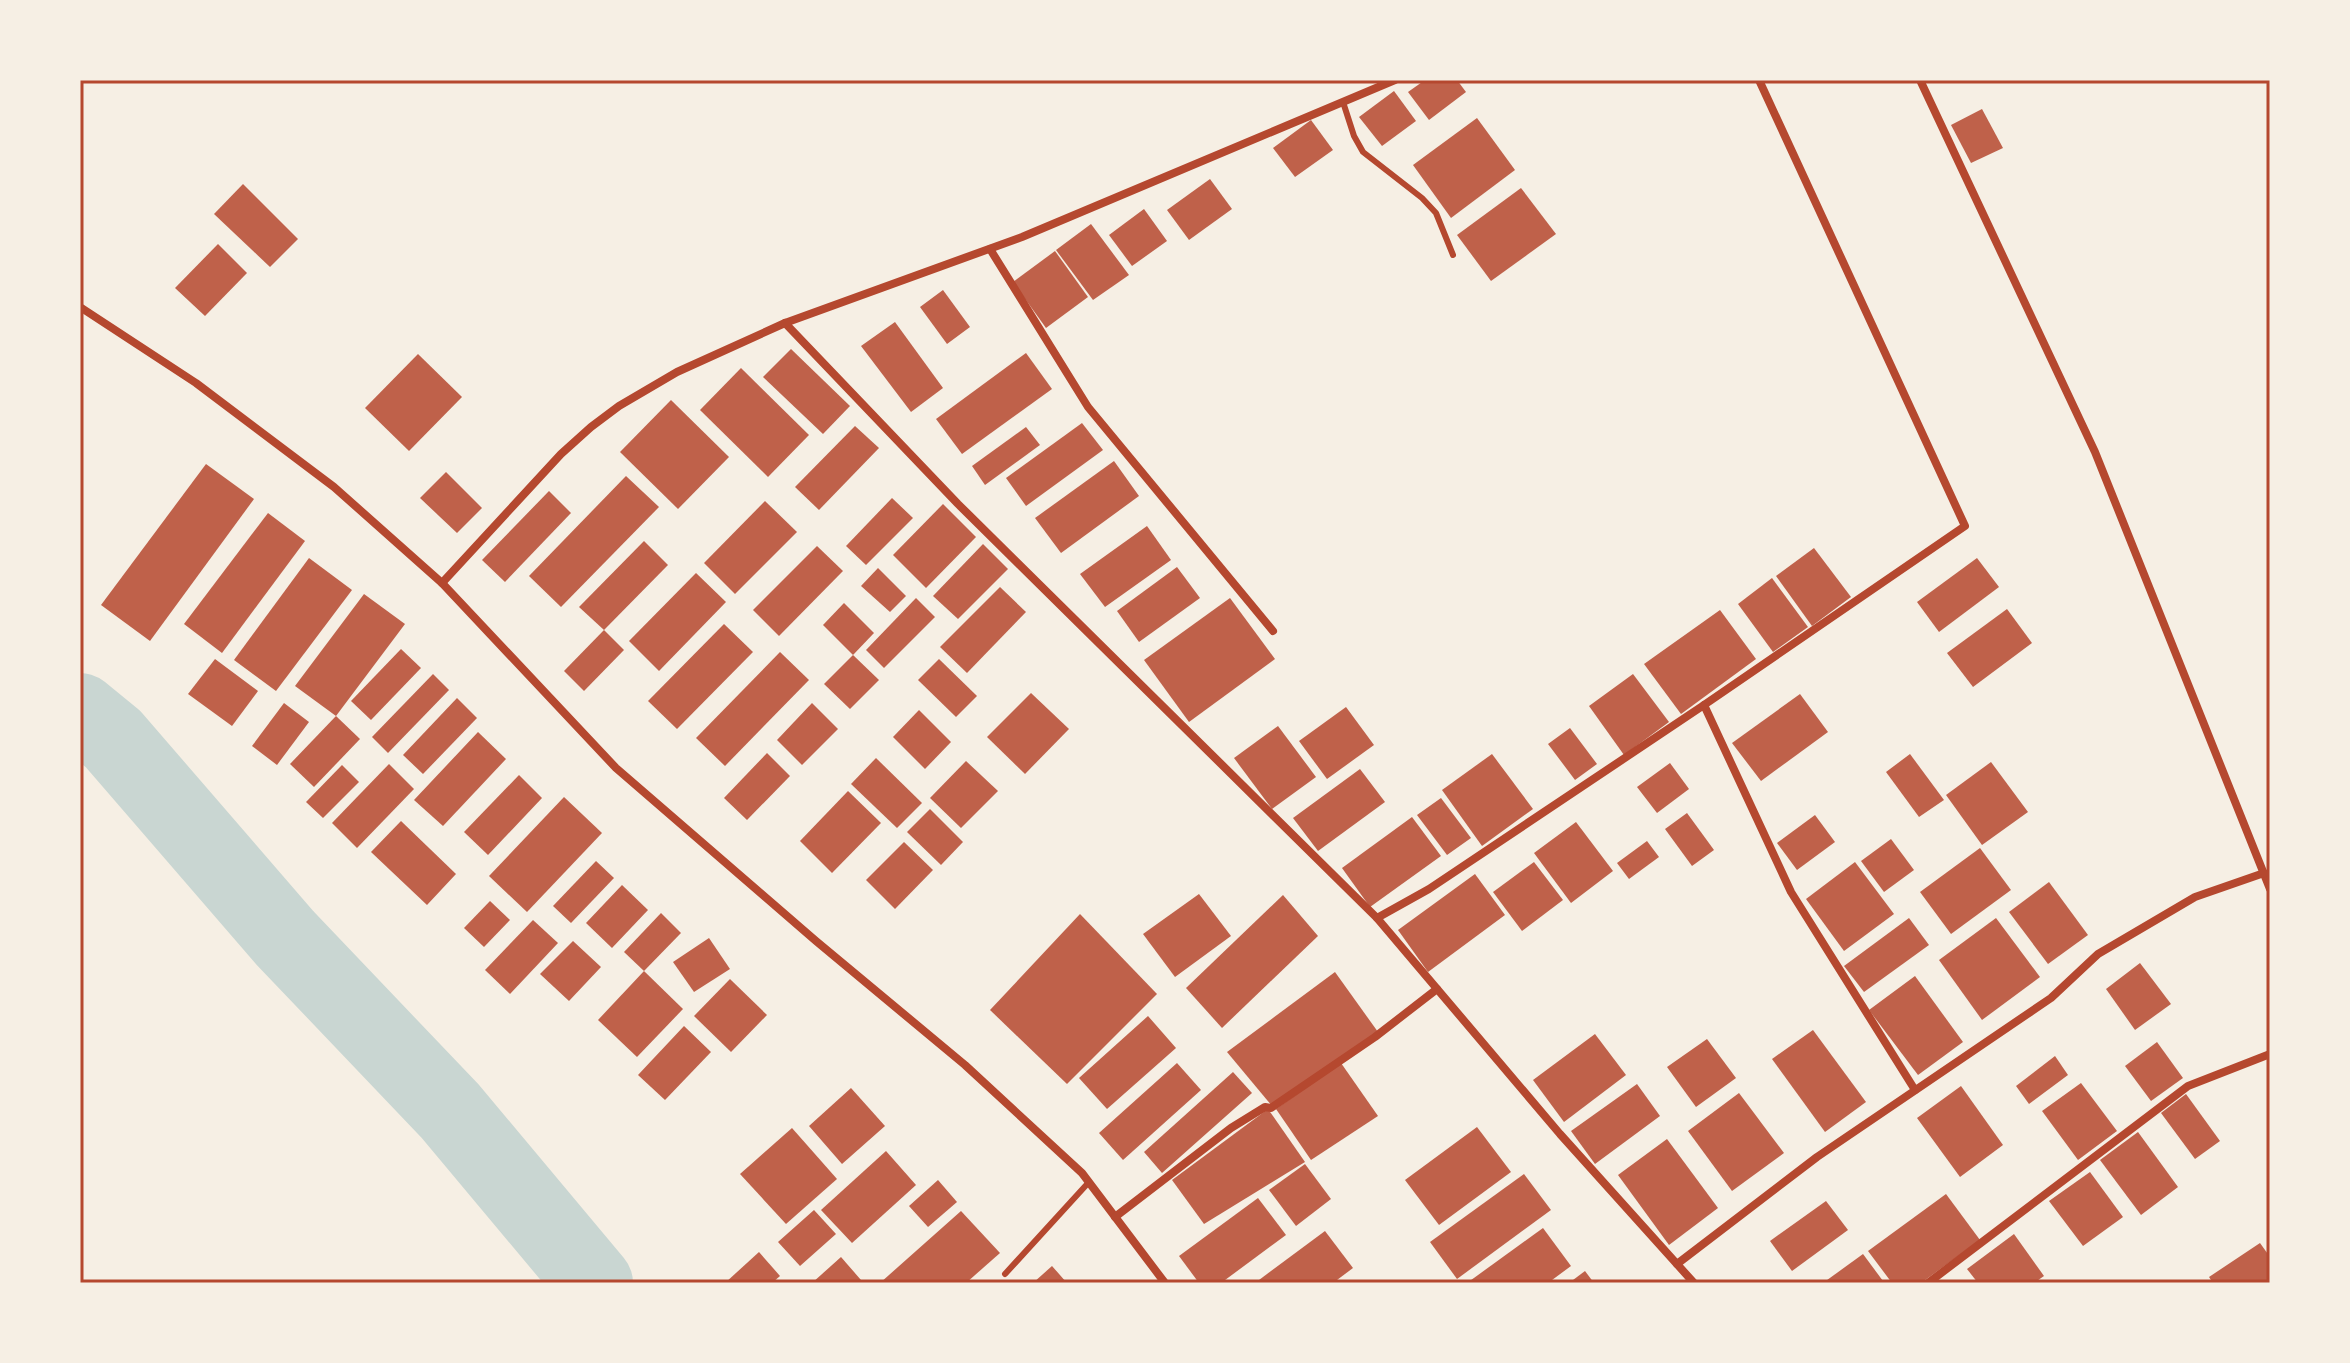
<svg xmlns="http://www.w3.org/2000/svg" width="2350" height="1363" font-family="Inter,sans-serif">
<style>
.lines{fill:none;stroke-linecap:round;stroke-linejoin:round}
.river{stroke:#c9d6d2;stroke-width:78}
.building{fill:#bf614a}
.service{stroke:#b5482f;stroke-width:6}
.minor{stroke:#b5482f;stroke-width:8}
.neatline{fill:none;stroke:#b5482f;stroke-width:3}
</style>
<rect width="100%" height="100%" fill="#f6efe4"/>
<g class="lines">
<!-- river -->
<path class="river" d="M80,712L113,739L285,938L450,1111L594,1283"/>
</g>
<!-- building -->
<g class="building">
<path d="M1425,80H1457L1466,92L1429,120L1408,92Z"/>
<path d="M1394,91L1416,121L1382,146L1359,117Z"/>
<path d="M1982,109L2003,148L1971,163L1951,125Z"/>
<path d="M1477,118L1515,170L1451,218L1413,165Z"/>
<path d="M1311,120L1333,150L1295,177L1273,148Z"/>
<path d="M1210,179L1232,209L1189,240L1167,210Z"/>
<path d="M243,184L298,239L270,267L214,214Z"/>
<path d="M1521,188L1556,234L1491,281L1457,235Z"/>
<path d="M1144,209L1167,241L1132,266L1109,235Z"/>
<path d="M1091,224L1129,275L1093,300L1056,250Z"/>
<path d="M218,244L247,273L205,316L175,288Z"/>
<path d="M1055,251L1088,297L1046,328L1013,282Z"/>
<path d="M943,290L970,327L947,344L920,307Z"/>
<path d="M895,322L943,388L911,412L861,346Z"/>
<path d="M791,349L850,406L823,434L763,377Z"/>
<path d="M1026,353L1052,389L962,454L936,419Z"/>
<path d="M418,354L462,397L409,451L365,408Z"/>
<path d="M741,368L809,435L768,477L700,410Z"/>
<path d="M671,400L729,457L678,509L620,452Z"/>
<path d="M1082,423L1103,450L1026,506L1006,478Z"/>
<path d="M855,426L879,448L819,510L795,487Z"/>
<path d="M1026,427L1040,445L985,485L972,466Z"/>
<path d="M1114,461L1139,496L1061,553L1035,518Z"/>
<path d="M206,464L254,499L150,641L101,605Z"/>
<path d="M446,472L482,508L457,533L420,498Z"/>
<path d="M626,476L659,507L561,607L529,576Z"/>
<path d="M549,491L571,513L505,582L482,560Z"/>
<path d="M892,498L913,518L866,565L846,546Z"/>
<path d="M765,501L797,532L735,594L704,563Z"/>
<path d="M943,504L976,537L926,588L893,555Z"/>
<path d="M268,513L305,541L222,653L184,624Z"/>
<path d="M1147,526L1171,560L1105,607L1080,574Z"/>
<path d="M644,541L668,565L604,630L579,607Z"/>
<path d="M983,544L1008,569L958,619L933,596Z"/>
<path d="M817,546L843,571L779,636L753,610Z"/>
<path d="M1814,548L1851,597L1812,626L1776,576Z"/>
<path d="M309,558L352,590L276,691L234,660Z"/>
<path d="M1977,558L1999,587L1939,632L1917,602Z"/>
<path d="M1177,567L1200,598L1139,642L1117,611Z"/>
<path d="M878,568L906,596L890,612L861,586Z"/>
<path d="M696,573L726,602L659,671L629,641Z"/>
<path d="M1772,578L1808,627L1773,652L1738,604Z"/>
<path d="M1000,587L1026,612L967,673L940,647Z"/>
<path d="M364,594L405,624L336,716L295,686Z"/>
<path d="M916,598L935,617L884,668L866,650Z"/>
<path d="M1230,598L1275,659L1189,722L1144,660Z"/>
<path d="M844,603L874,633L853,655L823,625Z"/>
<path d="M2007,609L2032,643L1973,687L1947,653Z"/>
<path d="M1720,610L1756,659L1681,714L1644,664Z"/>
<path d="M724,624L753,652L677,729L648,701Z"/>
<path d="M604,630L624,650L584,691L564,671Z"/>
<path d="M401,649L421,668L371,720L351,701Z"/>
<path d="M780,652L809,680L725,766L696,738Z"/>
<path d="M853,655L879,680L850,709L824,684Z"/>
<path d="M215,659L258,691L232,726L188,694Z"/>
<path d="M939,659L977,696L956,717L918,680Z"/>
<path d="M433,674L449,690L388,753L372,737Z"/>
<path d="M1633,674L1669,722L1624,755L1589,706Z"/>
<path d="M1031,693L1069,729L1025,774L987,737Z"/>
<path d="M1800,694L1828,732L1761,781L1732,743Z"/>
<path d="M457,698L477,718L423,774L403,755Z"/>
<path d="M284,703L309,722L277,765L252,746Z"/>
<path d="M812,703L838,729L802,765L777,740Z"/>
<path d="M1346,707L1374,745L1327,779L1299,741Z"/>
<path d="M919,710L951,742L925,769L893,737Z"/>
<path d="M336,716L360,739L314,787L290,764Z"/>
<path d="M1278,726L1316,777L1272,809L1234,758Z"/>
<path d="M1570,728L1597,764L1575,780L1548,744Z"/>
<path d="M478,732L506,759L443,826L414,800Z"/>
<path d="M767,753L790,776L747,820L724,798Z"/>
<path d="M1492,754L1533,809L1482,846L1442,790Z"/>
<path d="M1910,754L1944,800L1919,817L1886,772Z"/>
<path d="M876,758L922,803L897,828L851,784Z"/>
<path d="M966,761L998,791L961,828L930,798Z"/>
<path d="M1991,762L2028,812L1982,845L1946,795Z"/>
<path d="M1670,763L1689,789L1657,813L1637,787Z"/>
<path d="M389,764L414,789L357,848L332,823Z"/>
<path d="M342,765L359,782L323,818L306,802Z"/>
<path d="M1360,769L1385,802L1318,851L1293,818Z"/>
<path d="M519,775L542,798L488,855L464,832Z"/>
<path d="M848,791L881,823L832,873L800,841Z"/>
<path d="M564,797L602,833L527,912L489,876Z"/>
<path d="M1441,798L1471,838L1447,855L1417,815Z"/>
<path d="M930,809L963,842L941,865L907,832Z"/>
<path d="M1687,813L1714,850L1692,866L1665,829Z"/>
<path d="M1815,815L1835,842L1797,870L1777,843Z"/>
<path d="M1412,817L1441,856L1370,907L1342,868Z"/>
<path d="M401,821L456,874L427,905L371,852Z"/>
<path d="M1576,822L1613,871L1571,903L1534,853Z"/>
<path d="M1891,839L1914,870L1884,892L1861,861Z"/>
<path d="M1647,841L1659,857L1629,879L1617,863Z"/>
<path d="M904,842L933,870L895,909L866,880Z"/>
<path d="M1980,848L2011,890L1951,934L1920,892Z"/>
<path d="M596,861L614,878L571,923L553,906Z"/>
<path d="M1534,862L1563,900L1522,931L1493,892Z"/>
<path d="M1855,862L1894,914L1844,951L1806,899Z"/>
<path d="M1475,874L1505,915L1428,972L1398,930Z"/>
<path d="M2049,882L2088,935L2048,964L2009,912Z"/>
<path d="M622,885L648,910L612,948L586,923Z"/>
<path d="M1199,894L1231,936L1175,977L1143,934Z"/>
<path d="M1283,895L1318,936L1222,1028L1186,988Z"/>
<path d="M490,901L510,920L484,947L464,928Z"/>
<path d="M661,913L681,933L644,971L624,952Z"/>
<path d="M1080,914L1157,994L1067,1084L990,1010Z"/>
<path d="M1909,918L1929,945L1864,992L1844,966Z"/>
<path d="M1996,918L2040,977L1982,1020L1939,960Z"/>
<path d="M533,920L558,943L510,994L485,970Z"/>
<path d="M709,938L730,969L694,992L673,962Z"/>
<path d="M573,941L601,967L569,1001L540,974Z"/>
<path d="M2140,963L2171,1004L2135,1030L2106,989Z"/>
<path d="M644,971L683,1009L637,1057L598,1020Z"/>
<path d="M1335,972L1378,1032L1272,1106L1227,1052Z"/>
<path d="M1915,976L1963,1042L1918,1075L1869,1010Z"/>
<path d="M730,979L767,1015L731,1052L694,1016Z"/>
<path d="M1148,1016L1176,1048L1107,1109L1079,1078Z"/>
<path d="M684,1026L711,1052L665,1100L638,1075Z"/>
<path d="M1813,1030L1866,1102L1825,1132L1772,1059Z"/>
<path d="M1595,1034L1626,1075L1564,1122L1533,1080Z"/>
<path d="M1707,1039L1736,1078L1696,1107L1667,1067Z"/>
<path d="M2157,1042L2183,1078L2151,1101L2125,1066Z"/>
<path d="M2055,1056L2068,1075L2029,1104L2016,1086Z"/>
<path d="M1177,1063L1201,1090L1123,1160L1099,1133Z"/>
<path d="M1341,1063L1378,1116L1311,1160L1276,1109Z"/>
<path d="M1233,1072L1252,1093L1162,1173L1144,1152Z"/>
<path d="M2081,1083L2117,1131L2078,1160L2042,1111Z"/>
<path d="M1637,1084L1660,1116L1595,1164L1571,1131Z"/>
<path d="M1961,1086L2003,1145L1960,1177L1917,1118Z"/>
<path d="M851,1088L885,1126L842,1164L809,1126Z"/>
<path d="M1739,1093L1784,1153L1732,1191L1688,1131Z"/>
<path d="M2186,1094L2220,1141L2195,1159L2161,1113Z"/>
<path d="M1268,1109L1305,1162L1204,1224L1172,1180Z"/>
<path d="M1477,1127L1511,1172L1439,1225L1405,1180Z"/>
<path d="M792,1128L837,1179L786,1224L740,1174Z"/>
<path d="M2138,1132L2178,1187L2141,1215L2100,1160Z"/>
<path d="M1667,1139L1718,1208L1669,1245L1618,1175Z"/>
<path d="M886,1151L916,1185L852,1243L821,1210Z"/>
<path d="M1305,1164L1331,1199L1296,1226L1269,1190Z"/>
<path d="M2090,1172L2123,1217L2083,1246L2049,1201Z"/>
<path d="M1524,1174L1551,1210L1457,1279L1430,1242Z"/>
<path d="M938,1180L957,1202L928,1227L909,1206Z"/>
<path d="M1946,1194L1980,1240L1921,1283H1892L1868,1251Z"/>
<path d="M1258,1198L1286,1235L1221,1283H1199L1179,1256Z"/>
<path d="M1826,1201L1848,1230L1792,1271L1770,1241Z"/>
<path d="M814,1210L836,1234L800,1266L778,1242Z"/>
<path d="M961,1211L1000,1253L966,1283H880Z"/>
<path d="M1543,1228L1571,1266L1548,1283H1467Z"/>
<path d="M1325,1231L1353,1268L1333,1283H1255Z"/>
<path d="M2014,1234L2044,1276L2034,1283H1978L1967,1269Z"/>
<path d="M2260,1243L2270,1257V1283H2213L2209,1277Z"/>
<path d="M759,1252L780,1276L772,1283H725Z"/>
<path d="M1863,1254L1883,1281L1881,1283H1823Z"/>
<path d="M841,1257L861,1280L857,1283H812Z"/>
<path d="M1052,1266L1067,1283H1033Z"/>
<path d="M1585,1271L1594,1283H1569Z"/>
</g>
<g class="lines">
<!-- service -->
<g class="service">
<path d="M1343,102L1354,136L1363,152L1422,198L1436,213L1453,255"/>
<path d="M1005,1274L1089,1182"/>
</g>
<!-- minor -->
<g class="minor">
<path d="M1920,80L2095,452L2270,889"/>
<path d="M990,249L1088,407L1273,631"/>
<path d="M80,307L196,383L334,487L442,583L616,768L816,941L965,1065L1082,1173L1165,1283"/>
<path d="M785,323L958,504L1377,918L1429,889L1704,705L1791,892L1915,1090"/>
<path d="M442,583L561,454L591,427L619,406L677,372L785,323L1022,237L1395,80"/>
<path d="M1704,705L1965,526L1759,80"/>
<path d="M1377,918L1560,1134L1694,1283"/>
<path d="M1115,1217L1231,1128L1265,1107L1271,1108L1375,1037L1437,989"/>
<path d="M1677,1264L1817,1157L2051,998L2098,954L2195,897L2264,873"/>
<path d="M1928,1283L2188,1086L2270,1054"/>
</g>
</g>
<!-- border -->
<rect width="2350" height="1363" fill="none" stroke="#f6efe4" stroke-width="164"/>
<rect x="82" y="82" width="2186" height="1199" class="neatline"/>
</svg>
